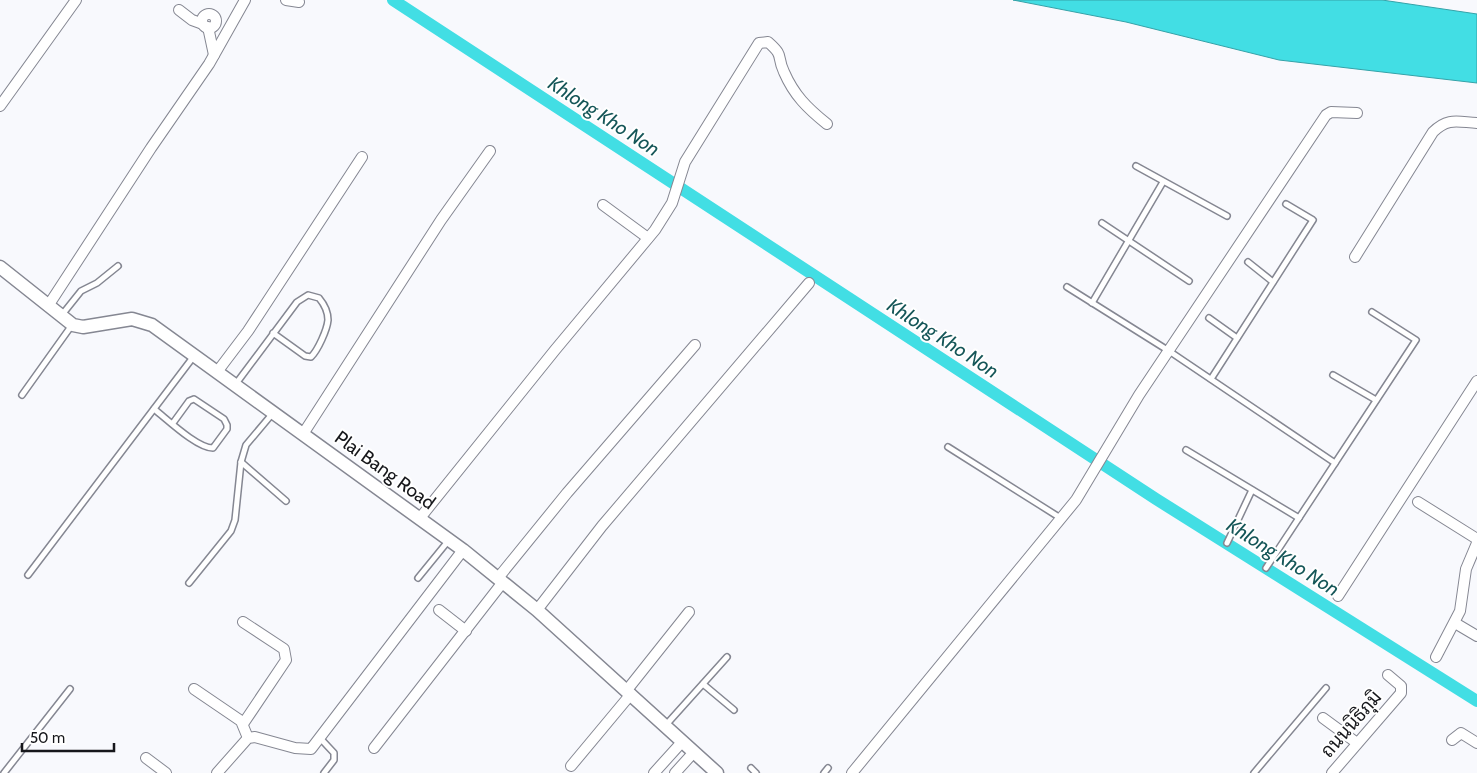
<svg xmlns="http://www.w3.org/2000/svg" width="1477" height="773" font-family="Cabin,Sarabun,sans-serif">
<style>
.water{fill:#42dee4;stroke:#35a2a8}
.lines{fill:none;stroke-linecap:round;stroke-linejoin:round}
.canal{stroke:#42dee4;stroke-width:12}
.service-casing{stroke:#858792;stroke-width:8}
.minor-casing{stroke:#858792;stroke-width:12}
.tertiary-casing{stroke:#858792;stroke-width:15}
.service{stroke:#fff;stroke-width:5}
.minor{stroke:#fff;stroke-width:10}
.tertiary{stroke:#fff;stroke-width:12}
.labels{text-anchor:middle;dominant-baseline:central;stroke-width:4;stroke-linejoin:round;paint-order:stroke}
.street-label{font-size:19px;fill:#16171b;stroke:#fff}
.water-label{font-size:20px;font-style:italic;fill:#155658;stroke:#fff}
</style>
<rect width="100%" height="100%" fill="#f8f9fd"/>
<!-- water -->
<path class="water" d="M1013,0H1382L1477,14V83L1279,60L1126,22Z"/>
<g class="lines">
<!-- canal -->
<path class="canal" d="M393,0L1156,499L1477,701"/>
<!-- service casing -->
<g class="service-casing">
<g id="service">
<path d="M1136,166L1227,216"/>
<path d="M1102,223L1189,281"/>
<path d="M1248,262L1273,282"/>
<path d="M1067,287L1169,351L1335,463"/>
<path d="M1092,303L1163,182"/>
<path d="M61,316L81,291L97,283L118,266"/>
<path d="M1209,318L1237,338"/>
<path d="M1333,375L1376,400"/>
<path d="M1211,379L1313,220L1286,204"/>
<path d="M235,385L297,302L308,295L319,298C324,304 328,312 328,320C327,330 318,350 311,357L305,356L273,333"/>
<path d="M22,395L72,325"/>
<path d="M154,409C168,420 197,448 213,448L227,429V425L224,419L194,399L189,401L173,423"/>
<path d="M948,447L1062,519"/>
<path d="M1186,450L1299,518"/>
<path d="M241,462L286,501"/>
<path d="M1227,543L1252,490"/>
<path d="M1266,568L1416,340L1372,312"/>
<path d="M28,575L194,356"/>
<path d="M418,578L449,540"/>
<path d="M189,583L231,531L235,520L241,462L246,445L273,413"/>
<path d="M703,684L734,710"/>
<path d="M665,726L727,657"/>
<path d="M320,738L334,753V760L324,773"/>
<path d="M751,768L756,773"/>
<path d="M4,773L70,689"/>
<path d="M824,773L828,768"/>
<path d="M1254,773L1326,688"/>
</g>
</g>
<!-- minor casing -->
<g class="minor-casing">
<g id="minor">
<path d="M286,0L299,2"/>
<path d="M179,10L192,20L203,24"/>
<circle cx="209" cy="21" r="7"/>
<path d="M208,27L214,55"/>
<path d="M0,106L76,0"/>
<path d="M603,205L648,238"/>
<path d="M1355,257L1433,132C1448,117 1458,122 1477,123"/>
<path d="M48,306L151,148L209,64L245,0"/>
<path d="M217,372L248,331L362,157"/>
<path d="M303,434L441,220L490,151"/>
<path d="M1418,502L1477,539"/>
<path d="M420,518L555,350L655,230L672,203L685,162L759,43L768,42C785,57 776,55 784,72C794,95 807,108 827,124"/>
<path d="M498,578L567,493L695,345"/>
<path d="M1338,596L1477,381"/>
<path d="M439,610L466,631"/>
<path d="M537,610L602,526L809,283"/>
<path d="M1455,623L1477,636"/>
<path d="M1436,657L1460,611L1466,569L1477,543"/>
<path d="M194,689L241,721L248,738"/>
<path d="M627,690L689,612"/>
<path d="M1323,718L1357,743"/>
<path d="M243,724L286,660L284,649L243,622"/>
<path d="M1452,740L1461,733L1477,743"/>
<path d="M374,748L503,582"/>
<path d="M146,758L166,773"/>
<path d="M571,766L631,694"/>
<path d="M217,773L248,738L255,737L295,748L311,749L463,550"/>
<path d="M654,773L682,742"/>
<path d="M675,773L694,752"/>
<path d="M852,773L1076,500L1139,395L1326,115L1331,112L1357,113"/>
<path d="M1332,773L1401,693V686L1388,675"/>
</g>
</g>
<!-- tertiary casing -->
<g class="tertiary-casing">
<path id="tertiary" d="M0,267L73,325L83,327L132,319L152,325L463,550L537,610L717,773"/>
</g>
<!-- service -->
<use href="#service" class="service"/>
<!-- minor -->
<use href="#minor" class="minor"/>
<!-- tertiary -->
<use href="#tertiary" class="tertiary"/>
</g>
<g class="labels">
<!-- street labels -->
<g class="street-label">
<text transform="translate(385 470) rotate(36)">Plai Bang Road</text>
<text transform="translate(1351 724) rotate(-49)">ถนนนิธิภุมิ</text>
</g>
<!-- water labels -->
<g class="water-label">
<text transform="translate(604 116) rotate(33)">Khlong Kho Non</text>
<text transform="translate(943 338) rotate(33)">Khlong Kho Non</text>
<text transform="translate(1283 557) rotate(32)">Khlong Kho Non</text>
</g>
</g>
<!-- scale -->
<path d="M22 743v8h92v-8" fill="none" stroke="#16171b" stroke-width="2.5"/>
<text x="30" y="743" font-size="15" fill="#16171b" stroke="#ffffff" stroke-width="4" paint-order="stroke">50 m</text>
</svg>
